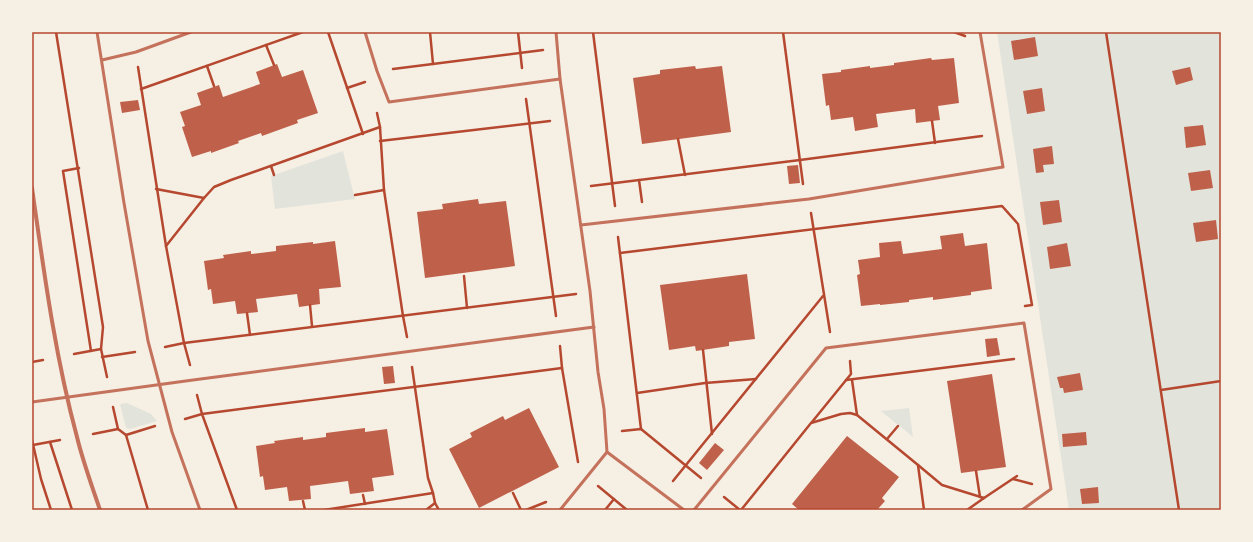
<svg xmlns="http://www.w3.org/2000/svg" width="1253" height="542" font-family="'Zilla Slab',serif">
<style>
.green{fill:#e2e4dc}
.building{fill:#bf614a}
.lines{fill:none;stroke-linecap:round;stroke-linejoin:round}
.path{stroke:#b5482f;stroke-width:2.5}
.service{stroke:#c5725c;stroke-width:3}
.minor{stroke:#c5725c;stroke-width:4}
.neatline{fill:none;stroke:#b5482f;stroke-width:1.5}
</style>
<rect width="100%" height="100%" fill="#f6efe4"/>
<!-- green -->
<g class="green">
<path d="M997,32H1221V510H1069Z"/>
<path d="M343,151L355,199L275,209L271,176Z"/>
<path d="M127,403L151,414L157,421L130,429L126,428L120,404Z"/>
<path d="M909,408L913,437L881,411Z"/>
</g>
<!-- building -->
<g class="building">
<path d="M1035,37L1038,56L1014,60L1011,41Z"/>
<path d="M931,58L932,60L954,58L959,103L938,106L940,120L916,123L915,109L876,114L878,127L855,131L853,117L831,120L829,105L826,106L822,74L841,72V70L870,66V68L894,65V63Z"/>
<path d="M277,64L282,77L303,70L318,113L297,120L298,123L262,136L261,133L238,141L239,143L211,153V151L192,157L182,127L185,126L180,112L201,105L197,93L219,85L223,97L260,84L256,72Z"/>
<path d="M695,66L696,69L722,66L731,132L642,144L633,78L660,74V70Z"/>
<path d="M1190,67L1193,80L1176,85L1172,71Z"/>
<path d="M1042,88L1045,111L1027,114L1023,91Z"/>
<path d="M138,100L140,110L122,113L120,102Z"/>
<path d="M1203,125L1206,145L1186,148L1184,127Z"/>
<path d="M1052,146L1054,164L1043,165L1044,172L1036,173L1033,149Z"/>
<path d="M798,165L800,183L789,184L787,166Z"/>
<path d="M1210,170L1213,188L1191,191L1188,173Z"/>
<path d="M478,199L479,204L506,201L515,266L425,278L417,212L443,209L442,204Z"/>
<path d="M1059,200L1062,222L1043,225L1040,202Z"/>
<path d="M1216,220L1218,239L1196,242L1193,223Z"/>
<path d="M963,233L965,246L987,243L992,289L971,292V295L933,300V297L909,300V302L880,305V304L861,306L857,275L860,274L858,260L880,257L879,243L901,241L903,254L942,249L940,236Z"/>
<path d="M335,241L341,287L319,289L320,304L299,307L297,294L256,299L258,312L237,314L235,301L213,304L211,289L208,290L204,261L224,258L223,255L251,251V254L276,251V246L313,242V244Z"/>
<path d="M1067,243L1071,266L1050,269L1047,247Z"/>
<path d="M747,274L755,339L729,342V346L696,351L695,346L669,350L660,285Z"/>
<path d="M997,338L1000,355L987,357L985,339Z"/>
<path d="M393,366L395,383L384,384L382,367Z"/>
<path d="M1080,373L1083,390L1064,393L1063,388H1060L1057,377Z"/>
<path d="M992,374L1006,467L961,473L947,381Z"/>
<path d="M529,408L559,467L479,508L449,449L472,437L470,433L503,416L505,420Z"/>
<path d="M365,428V432L387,429L394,475L372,478L374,491L350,494L348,481L310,486L311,499L289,501L287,487L265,490L263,476L260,477L256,446L275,443L274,441L303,437V440L326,437V433Z"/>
<path d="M1086,432L1087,445L1063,447L1062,434Z"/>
<path d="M847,436L899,477L882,498L885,501L877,510H799L792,504Z"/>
<path d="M715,443L724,450L707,470L699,463Z"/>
<path d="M1098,487L1099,503L1082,504L1080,489Z"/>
</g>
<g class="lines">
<!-- path -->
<g class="path">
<path d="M56,32L103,327L101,349L107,377"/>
<path d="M328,32L363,134"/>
<path d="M430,32L433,64"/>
<path d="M518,32L522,68"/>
<path d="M593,32L615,206"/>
<path d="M783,32L803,184"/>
<path d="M954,32L965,36"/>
<path d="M1106,32L1179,510"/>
<path d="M266,45L274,65"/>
<path d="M207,66L214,86"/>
<path d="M138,67L166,246L184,343L576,294"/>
<path d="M393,69L543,50"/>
<path d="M347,88L365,82"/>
<path d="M141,89L303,32"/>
<path d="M526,99L556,316"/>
<path d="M932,121L935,143"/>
<path d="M380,127L384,190L403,316L407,337"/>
<path d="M678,139L685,175"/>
<path d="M380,141L550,121"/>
<path d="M271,166L274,175"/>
<path d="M79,168L63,171L91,351"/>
<path d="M639,180L642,202"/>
<path d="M591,186L800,160L982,136"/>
<path d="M156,189L204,198"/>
<path d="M355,195L384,190"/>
<path d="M811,213L830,332"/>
<path d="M618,237L641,429"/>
<path d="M166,246L204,198L214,187L231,180L380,127L377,113"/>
<path d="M620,253L1002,206L1018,224L1032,305L1025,306"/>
<path d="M464,276L467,308"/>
<path d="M310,305L312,326"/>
<path d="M247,313L250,335"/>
<path d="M560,346L562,368L578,462"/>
<path d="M165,347L184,343L190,365"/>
<path d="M703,350L712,434"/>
<path d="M74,354L101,349"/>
<path d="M102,357L135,352"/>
<path d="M32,362L43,360"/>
<path d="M412,367L428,478L433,493"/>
<path d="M846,380L1014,359"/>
<path d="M852,380L857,415"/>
<path d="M1161,390L1221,381"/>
<path d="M637,393L705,383L756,379"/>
<path d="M113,407L118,429L126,435L155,426"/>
<path d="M185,419L202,414L197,395"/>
<path d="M812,422L851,374L850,361"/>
<path d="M622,431L641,429L701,478"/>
<path d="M93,434L118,429"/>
<path d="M126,435L148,510"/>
<path d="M887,439L898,426"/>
<path d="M32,440L41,479L51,510"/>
<path d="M50,442L72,510"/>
<path d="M33,445L60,440"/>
<path d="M918,465L942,485L984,498L967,510"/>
<path d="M976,471L980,497"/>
<path d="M1013,479L1032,484"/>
<path d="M673,481L823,296"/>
<path d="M598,486L627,510"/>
<path d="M513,493L521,510"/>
<path d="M363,495L365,504"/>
<path d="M724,497L740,510"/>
<path d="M984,498L1017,476"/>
<path d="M303,501L305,510"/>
<path d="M237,510L202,414L562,368"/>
<path d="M324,510L433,493L435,503L439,510"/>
<path d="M426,510L435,503"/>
<path d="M526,510L546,502"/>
<path d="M605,510L614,499"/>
<path d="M741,510L811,423L841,414L850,413L857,415L918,465L924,510"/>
</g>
<!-- service -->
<g class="service">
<path d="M97,32L124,203L148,341L172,432L200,510"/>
<path d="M365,32L377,71L389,102L560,79"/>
<path d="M556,32L560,79L590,291L598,372L604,409L607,452L684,510"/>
<path d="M102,60L136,52L191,32"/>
<path d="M581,225L809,199L1003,167L980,32"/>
<path d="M32,402L193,380L594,327"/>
<path d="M560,510L607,452"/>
<path d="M694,510L826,348L1024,323L1051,489L1022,510"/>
</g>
<!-- minor -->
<path class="minor" d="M32,188C44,272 55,356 77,437C83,462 92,486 100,510"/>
</g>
<!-- border -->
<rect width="1253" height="542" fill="none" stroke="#f6efe4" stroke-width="66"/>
<rect x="33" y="33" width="1187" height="476" class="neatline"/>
</svg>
